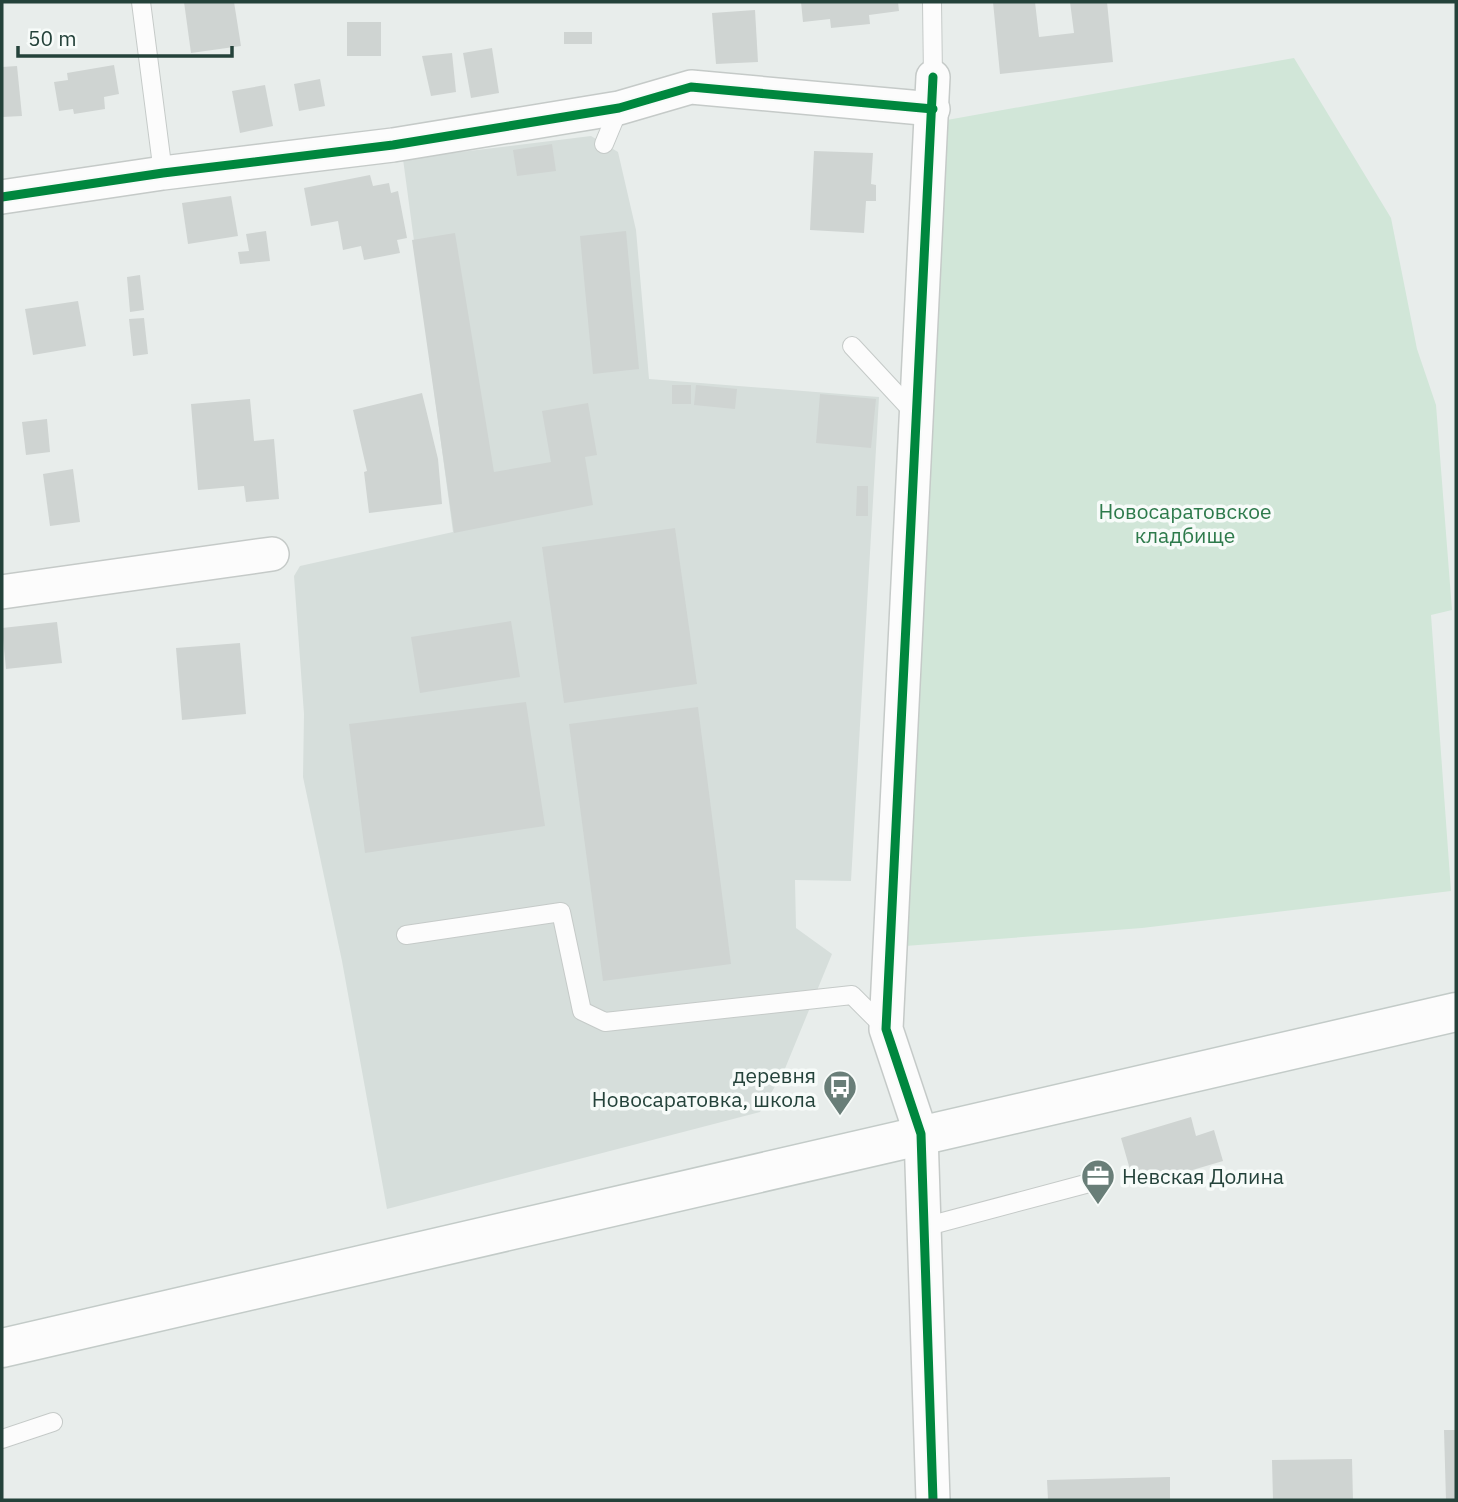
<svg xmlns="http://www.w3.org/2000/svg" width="1458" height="1502" font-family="'IBM Plex Sans',sans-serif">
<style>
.built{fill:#d6dedb}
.green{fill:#d1e6d8}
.building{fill:#cfd4d2}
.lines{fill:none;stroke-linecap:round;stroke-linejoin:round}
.service-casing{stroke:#c5cac8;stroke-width:20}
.minor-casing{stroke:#c5cac8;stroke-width:36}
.secondary-casing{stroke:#c3cbc8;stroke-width:41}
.service{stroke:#fcfcfc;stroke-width:18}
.minor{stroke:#fcfcfc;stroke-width:33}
.secondary{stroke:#fcfcfc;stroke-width:38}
.cycleway-casing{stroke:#f7fbf9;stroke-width:13}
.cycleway{stroke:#00873e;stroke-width:9}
.labels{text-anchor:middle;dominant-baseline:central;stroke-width:7;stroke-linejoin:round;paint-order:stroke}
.park-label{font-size:21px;fill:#2d7a4b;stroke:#f7fbf9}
.poi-label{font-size:21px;fill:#24423a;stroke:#f7fbf9;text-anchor:end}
</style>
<rect width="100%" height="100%" fill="#e8edeb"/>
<!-- built -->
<path class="built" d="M591,136L618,152L636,230L649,379L879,397L851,881L795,880L796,928L832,954L784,1071L760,1112L387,1209L342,961L303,777L304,714L294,576L300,566L453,532L403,159Z"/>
<!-- green -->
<path class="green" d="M1294,58L1391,218L1417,349L1436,405L1452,610L1431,615L1451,891L1142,928L905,946L947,120Z"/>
<!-- building -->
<g class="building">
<path d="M184,2H234L241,46L191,53Z"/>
<path d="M801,2H898L899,11L869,15L870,24L831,28L830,19L803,22Z"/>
<path d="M993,2H1035L1039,37L1074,33L1070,2H1107L1113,62L1000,74Z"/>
<path d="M755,10L758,62L716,64L712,13Z"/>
<rect x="347" y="22" width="34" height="34"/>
<rect x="564" y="32" width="28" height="12"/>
<path d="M492,48L499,93L471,98L463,53Z"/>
<path d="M452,53L456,92L431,96L422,56Z"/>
<path d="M114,65L119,94L104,97L105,109L74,114L73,109L59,111L54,82L68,80L67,73Z"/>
<path d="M17,66L22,116L2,117V67Z"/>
<path d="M320,79L325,106L299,111L294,84Z"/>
<path d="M265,85L273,126L240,133L232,91Z"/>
<path d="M552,144L556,171L517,176L513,150Z"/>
<path d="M814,151L873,153L871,184L876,185V201H866L864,233L810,230Z"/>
<path d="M370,175L373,186L389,183L391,193L398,191L407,238L397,240L400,253L364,260L361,246L343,250L338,221L311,226L304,188Z"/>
<path d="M231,196L238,236L188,244L182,203Z"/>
<path d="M266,231L270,261L240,264L238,252L249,251L246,234Z"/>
<path d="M626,231L639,369L593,374L580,236Z"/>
<path d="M455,233L494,472L551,462L542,411L588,403L597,455L585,457L593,505L454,533L412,240Z"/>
<path d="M140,275L144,310L130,312L127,277Z"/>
<path d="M78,301L86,346L33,355L25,309Z"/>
<path d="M144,318L148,354L133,356L129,319Z"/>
<rect x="672" y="385" width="19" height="19"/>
<path d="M696,385L737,389L735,409L694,405Z"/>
<path d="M422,393L438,459L442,504L369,513L364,472L367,471L353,410Z"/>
<path d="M820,394L876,399L871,448L816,443Z"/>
<path d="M250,399L254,441L274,439L279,499L246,502L244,486L198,490L191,404Z"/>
<path d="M47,419L50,452L26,455L22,422Z"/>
<path d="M73,469L80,522L50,526L43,474Z"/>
<path d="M857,486H868V516H856Z"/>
<path d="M675,528L697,684L564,703L542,547Z"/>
<path d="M511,621L520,677L420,693L411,637Z"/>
<path d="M57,622L62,663L6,669L2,628Z"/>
<path d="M240,643L246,714L182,720L176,648Z"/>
<path d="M526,702L545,826L365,853L349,724Z"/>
<path d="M698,707L731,964L603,981L569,724Z"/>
<path d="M1191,1117L1196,1136L1214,1130L1223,1161L1135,1187L1121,1138Z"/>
<path d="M1444,1430H1456V1500H1446Z"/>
<path d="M1352,1459L1353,1500H1273L1272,1460Z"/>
<path d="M1170,1477V1500H1048L1047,1480Z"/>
</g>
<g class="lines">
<!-- service casing -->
<g class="service-casing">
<g id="service">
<path d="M141,2L163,173"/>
<path d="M932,2L933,77"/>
<path d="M604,144L619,108"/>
<path d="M852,346L916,415"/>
<path d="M406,935L561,912L582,1011L605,1022L852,995L886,1029"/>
<path d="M924,1227L1093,1182"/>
<path d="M2,1439L53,1422"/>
</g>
</g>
<!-- minor casing -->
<g class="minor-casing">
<g id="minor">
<path d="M933,77L886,1029L921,1134L933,1500"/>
<path d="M2,197L163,173L393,145L619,108L691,87L933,109"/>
<path d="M2,592L272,554"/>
</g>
</g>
<!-- secondary casing -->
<g class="secondary-casing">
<path id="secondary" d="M2,1348L1456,1012"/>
</g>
<!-- service -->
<use href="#service" class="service"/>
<!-- minor -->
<use href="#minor" class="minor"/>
<!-- secondary -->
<use href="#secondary" class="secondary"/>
<!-- cycleway casing -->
<g class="cycleway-casing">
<g id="cycleway">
<path d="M933,77L886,1029L921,1134L933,1500"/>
<path d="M2,197L163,173L393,145L619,108L691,87L933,109"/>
</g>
</g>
<!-- cycleway -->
<use href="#cycleway" class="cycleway"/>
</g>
<!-- icons -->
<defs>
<g id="bus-pin" transform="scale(1.75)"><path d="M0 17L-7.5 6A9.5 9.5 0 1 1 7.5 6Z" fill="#697e78" stroke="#f7fbf9"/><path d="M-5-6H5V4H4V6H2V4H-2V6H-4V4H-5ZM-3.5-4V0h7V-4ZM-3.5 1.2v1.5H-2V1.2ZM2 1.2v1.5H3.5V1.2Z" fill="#fff"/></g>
<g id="office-pin" transform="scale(1.75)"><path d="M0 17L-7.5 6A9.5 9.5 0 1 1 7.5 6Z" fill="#697e78" stroke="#f7fbf9"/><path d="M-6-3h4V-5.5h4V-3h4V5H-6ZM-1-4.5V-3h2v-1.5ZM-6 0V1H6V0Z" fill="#fff"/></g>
</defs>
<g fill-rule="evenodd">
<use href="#bus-pin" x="840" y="1087"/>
<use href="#office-pin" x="1098" y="1176"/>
</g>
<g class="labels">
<!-- park labels -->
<g class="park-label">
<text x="1185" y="511">Новосаратовское<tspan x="1185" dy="24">кладбище</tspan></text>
</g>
<!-- poi labels -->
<g class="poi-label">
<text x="816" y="1075">деревня<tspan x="816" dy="24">Новосаратовка, школа</tspan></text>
<text x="1122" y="1176" text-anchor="start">Невская Долина</text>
</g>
</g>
<!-- border -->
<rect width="1458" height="1502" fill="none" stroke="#24423a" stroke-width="7"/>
<!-- scale -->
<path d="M18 46v10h214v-10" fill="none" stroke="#24423a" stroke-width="3.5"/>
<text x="28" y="46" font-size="21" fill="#24423a" stroke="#f7fbf9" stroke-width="5" paint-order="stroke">50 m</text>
</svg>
